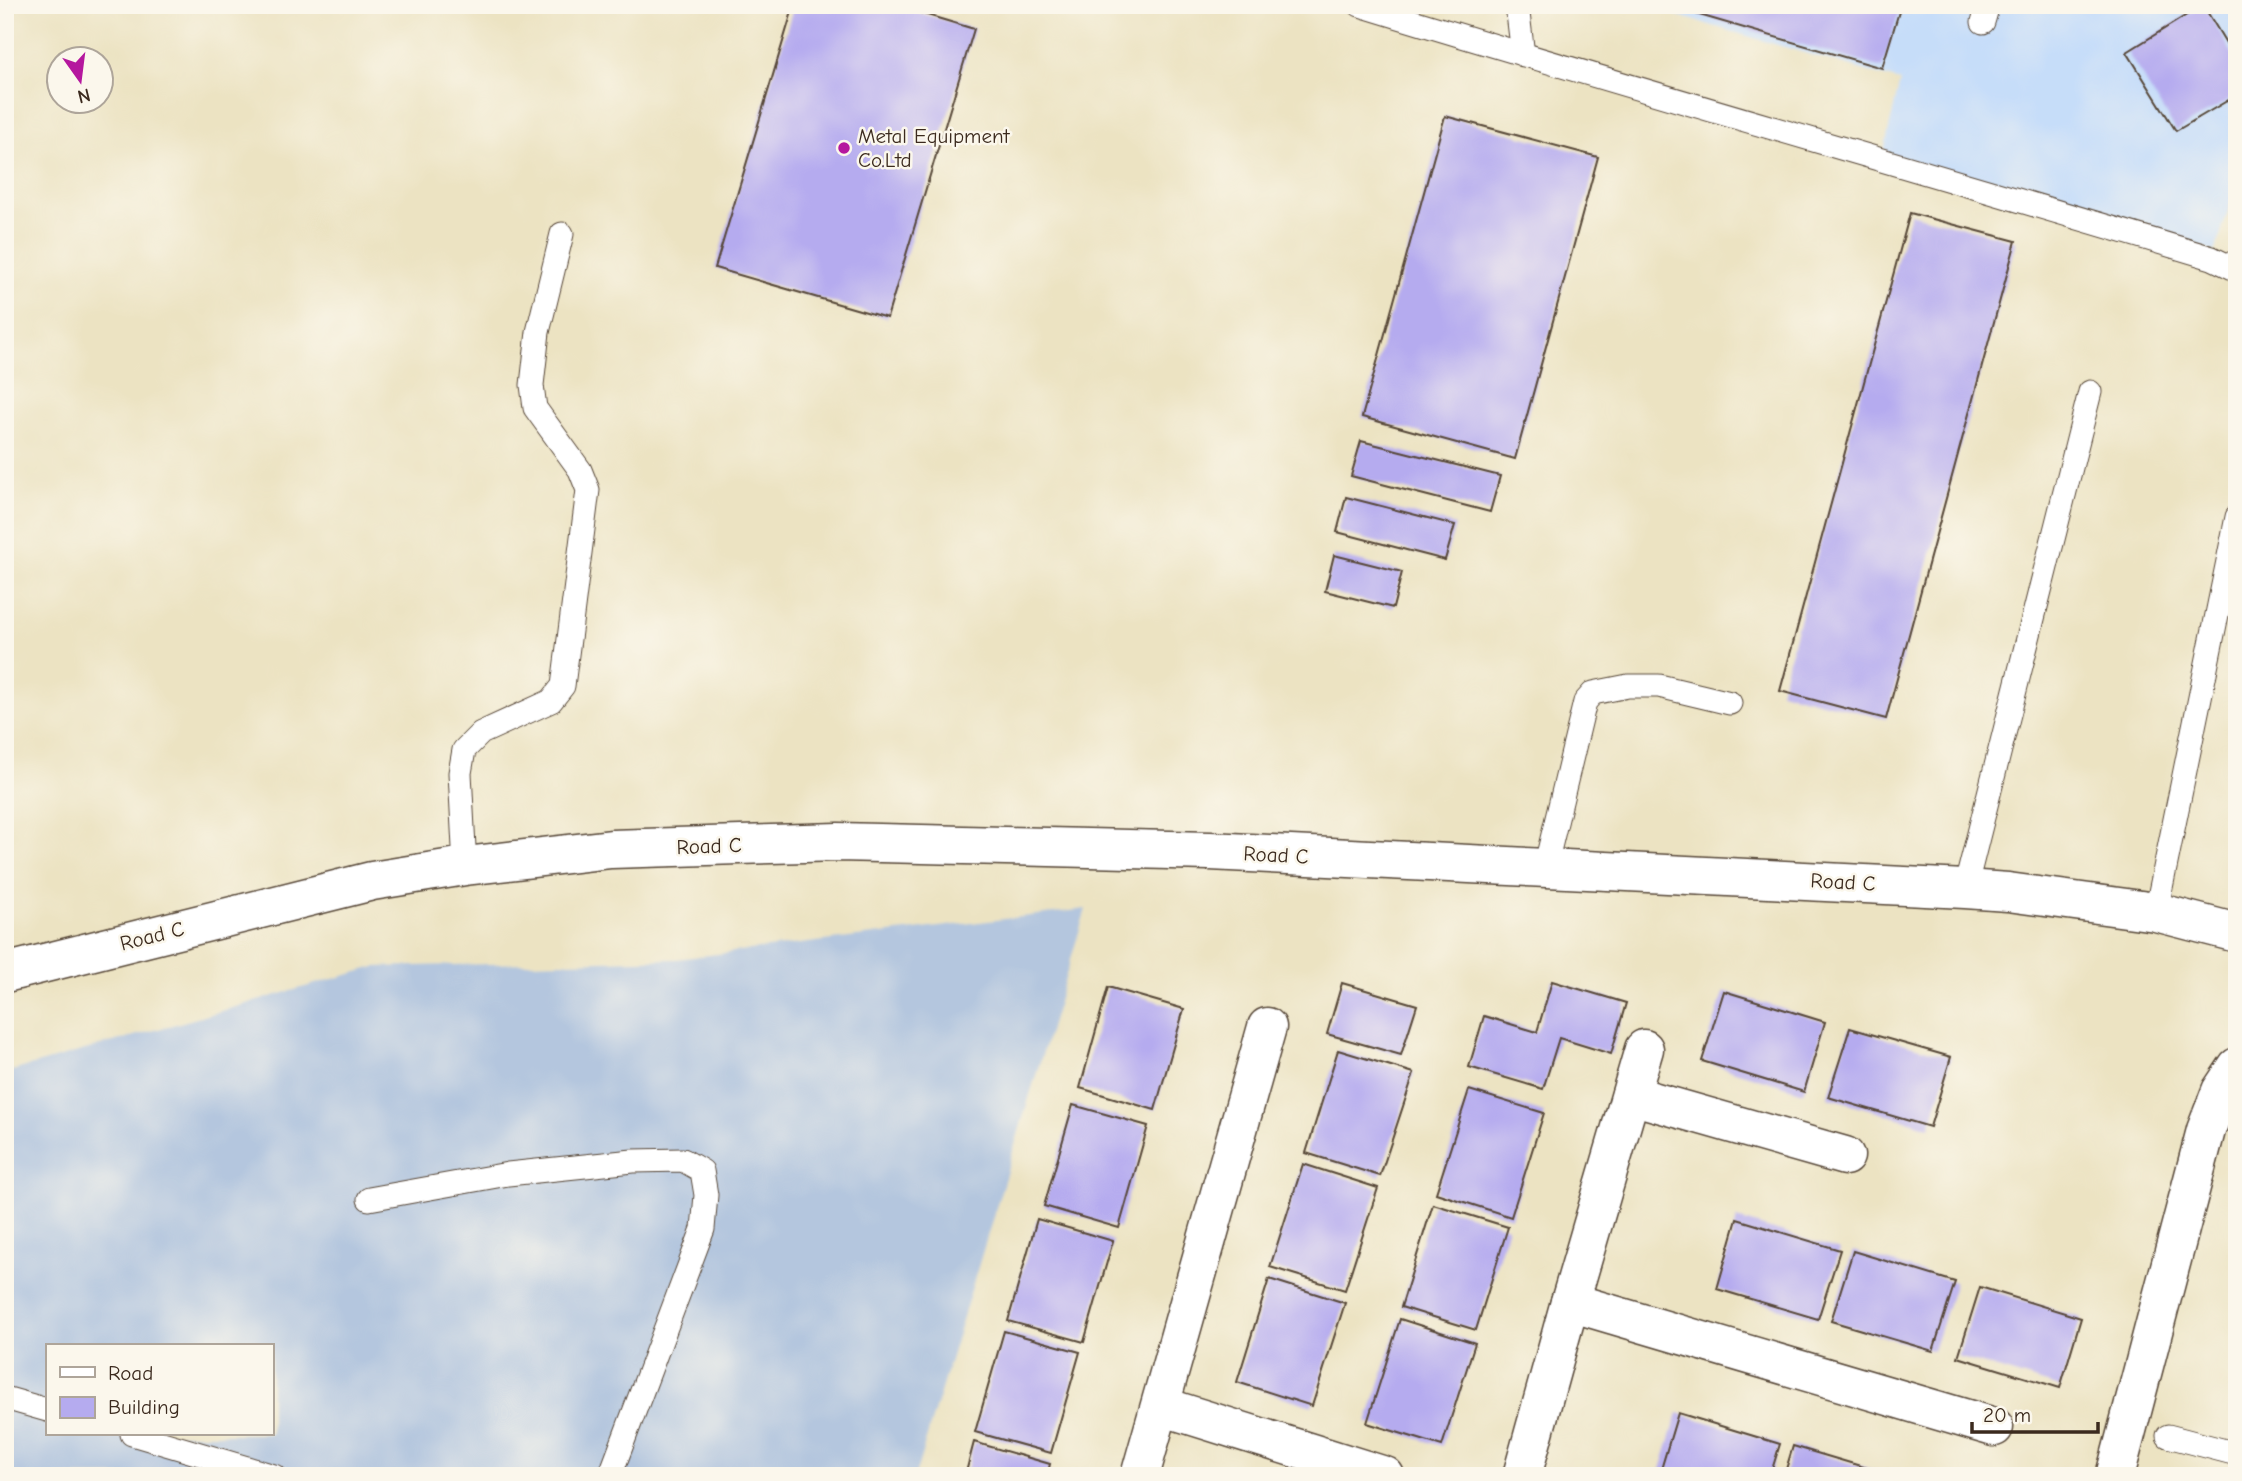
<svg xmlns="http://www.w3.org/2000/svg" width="2242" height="1481" font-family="'Comic Neue',sans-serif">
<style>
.built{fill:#c6ddf9}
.industrial{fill:#b4c6de;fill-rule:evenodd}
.building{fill:#b5abef}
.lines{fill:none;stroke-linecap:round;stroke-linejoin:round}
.service-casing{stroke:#564637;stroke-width:25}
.minor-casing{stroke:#564637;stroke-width:41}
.service{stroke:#fff;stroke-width:23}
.minor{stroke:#fff;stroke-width:38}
.poi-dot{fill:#b5179e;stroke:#fbf7ec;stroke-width:2.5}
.labels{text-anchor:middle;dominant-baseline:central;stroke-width:5;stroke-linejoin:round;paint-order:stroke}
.poi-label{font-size:21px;fill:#3b2a1e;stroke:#fbf7ec;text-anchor:start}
.street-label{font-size:21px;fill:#3b2a1e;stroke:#fbf7ec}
</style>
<rect width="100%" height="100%" fill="#fbf7ec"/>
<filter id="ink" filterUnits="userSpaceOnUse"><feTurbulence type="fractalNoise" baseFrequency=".0143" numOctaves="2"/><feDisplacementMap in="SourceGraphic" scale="14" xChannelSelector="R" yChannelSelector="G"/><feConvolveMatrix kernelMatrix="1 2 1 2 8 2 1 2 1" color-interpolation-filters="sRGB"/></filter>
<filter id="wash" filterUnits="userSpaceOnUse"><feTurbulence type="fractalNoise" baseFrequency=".00686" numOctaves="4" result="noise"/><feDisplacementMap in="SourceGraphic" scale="28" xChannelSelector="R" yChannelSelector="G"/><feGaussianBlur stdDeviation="1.57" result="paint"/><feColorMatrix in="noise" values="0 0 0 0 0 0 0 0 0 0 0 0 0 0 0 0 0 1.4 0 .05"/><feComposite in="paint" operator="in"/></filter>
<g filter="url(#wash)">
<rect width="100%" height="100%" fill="#ece3c2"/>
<!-- built -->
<path class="built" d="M1642,5H2237V182L2215,252L1883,155L1900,81Z"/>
<!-- industrial -->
<path class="industrial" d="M1086,909L915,1476H5V1073L375,967L677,959ZM47,1346H271V1434H47Z"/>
<g id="blocks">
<!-- building -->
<g class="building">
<path d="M794,5H894L974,29L887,318L715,268Z"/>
<path d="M1665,5H1901L1882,68Z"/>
<path d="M2203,5L2237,61V95L2176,131L2127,52Z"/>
<path d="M1445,116L1598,157L1515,459L1362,417Z"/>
<path d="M1910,213L2016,241L1886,719L1780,691Z"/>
<path d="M1361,441L1500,476L1490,512L1351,476Z"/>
<path d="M1346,497L1455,525L1445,560L1337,532Z"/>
<path d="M1334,555L1402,572L1393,608L1325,591Z"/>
<path d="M1552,981L1626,1003L1611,1054L1559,1038L1543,1089L1469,1067L1484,1016L1537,1032Z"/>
<path d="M1342,983L1417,1005L1401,1055L1327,1034Z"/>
<path d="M1108,987L1184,1009L1155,1110L1080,1088Z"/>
<path d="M1724,991L1825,1022L1804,1092L1702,1061Z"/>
<path d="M1850,1028L1951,1057L1930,1127L1828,1097Z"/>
<path d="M1338,1050L1414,1073L1380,1176L1306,1153Z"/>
<path d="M1469,1090L1544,1113L1511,1217L1436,1193Z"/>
<path d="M1073,1105L1148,1126L1119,1228L1044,1206Z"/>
<path d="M1303,1164L1378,1188L1345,1290L1270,1267Z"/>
<path d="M1433,1204L1508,1227L1476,1330L1401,1307Z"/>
<path d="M1037,1219L1113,1241L1084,1342L1008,1321Z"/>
<path d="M1737,1219L1840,1250L1818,1319L1717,1289Z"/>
<path d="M1853,1251L1955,1282L1933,1351L1831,1321Z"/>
<path d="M1269,1279L1345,1303L1312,1406L1237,1382Z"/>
<path d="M1980,1287L2081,1318L2060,1388L1958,1357Z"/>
<path d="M1400,1319L1475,1343L1442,1446L1367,1423Z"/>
<path d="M1004,1331L1080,1352L1051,1453L975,1432Z"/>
<path d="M1678,1413L1780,1444L1770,1476H1659Z"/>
<path d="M974,1442L1050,1464L1047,1476H965Z"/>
<path d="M1793,1446L1891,1475V1476H1784Z"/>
</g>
</g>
</g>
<g filter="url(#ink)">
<use href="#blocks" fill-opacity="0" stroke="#564637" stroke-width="2"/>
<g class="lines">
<!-- service casing -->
<g class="service-casing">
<g id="service">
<path d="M1360,5C1643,92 1928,172 2212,258L2237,270"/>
<path d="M1517,5L1523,55"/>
<path d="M1983,22L1988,5"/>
<path d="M465,866L460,773L464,750L481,733L551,701L563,686L588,490L580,470L535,408L532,385L538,332L562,234"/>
<path d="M1545,868L1585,702L1593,693L1628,686H1659L1730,703"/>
<path d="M1965,889L2090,392"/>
<path d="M2156,912L2237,517"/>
<path d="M369,1199L508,1174L633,1161L683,1160L702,1171L706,1195L703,1229L610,1476"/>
<path d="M5,1398L47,1410"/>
<path d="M132,1434L274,1476"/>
<path d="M2168,1436L2237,1454"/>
</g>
</g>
<!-- minor casing -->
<g class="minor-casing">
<g id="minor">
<path d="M5,973L372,881L465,866L611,849L838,842L1210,851L1965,889L2008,892L2156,912L2237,933"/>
<path d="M1631,1095L1845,1156"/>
<path d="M1570,1302L1994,1427"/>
<path d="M1161,1406L1385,1476"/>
<path d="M1140,1476L1267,1027"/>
<path d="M1522,1476L1570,1302L1644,1049"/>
<path d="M2115,1476L2206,1130L2221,1091L2237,1067"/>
</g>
</g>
<!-- service -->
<use href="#service" class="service"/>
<!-- minor -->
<use href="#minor" class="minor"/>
</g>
</g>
<!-- markers -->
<circle class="poi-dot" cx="844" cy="148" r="7"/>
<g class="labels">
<!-- poi labels -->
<g class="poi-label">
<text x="858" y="136">Metal Equipment<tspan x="858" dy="24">Co.Ltd</tspan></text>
</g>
<!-- street labels -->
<g class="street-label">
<text transform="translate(709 846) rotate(-2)">Road C</text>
<text transform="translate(1276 855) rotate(3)">Road C</text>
<text transform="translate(1843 882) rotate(3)">Road C</text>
<text transform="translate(152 936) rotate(-14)">Road C</text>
</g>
</g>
<!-- margin -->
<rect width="2242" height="1481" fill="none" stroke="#fbf7ec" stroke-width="28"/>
<!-- legend -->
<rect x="46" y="1344" width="228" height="91" fill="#fbf7ec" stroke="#aea59a" stroke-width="2"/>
<rect x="60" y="1367" width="35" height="10" fill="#ffffff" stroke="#aea59a" stroke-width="2"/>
<text x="108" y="1380" font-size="21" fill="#3b2a1e">Road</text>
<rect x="60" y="1397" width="35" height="21" fill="#b5abef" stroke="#aea59a" stroke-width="2"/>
<text x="108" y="1414" font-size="21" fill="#3b2a1e">Building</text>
<!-- north arrow -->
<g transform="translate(80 80) rotate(166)"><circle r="33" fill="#fbf7ec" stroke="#aea59a" stroke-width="2"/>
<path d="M0-5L12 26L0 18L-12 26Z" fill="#b5179e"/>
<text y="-10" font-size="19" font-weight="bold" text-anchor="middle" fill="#3b2a1e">N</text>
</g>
<!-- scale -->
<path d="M1972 1422v10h126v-10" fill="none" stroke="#3b2a1e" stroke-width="3.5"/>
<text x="1983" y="1422" font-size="21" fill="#3b2a1e" stroke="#fbf7ec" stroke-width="5" paint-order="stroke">20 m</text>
</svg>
